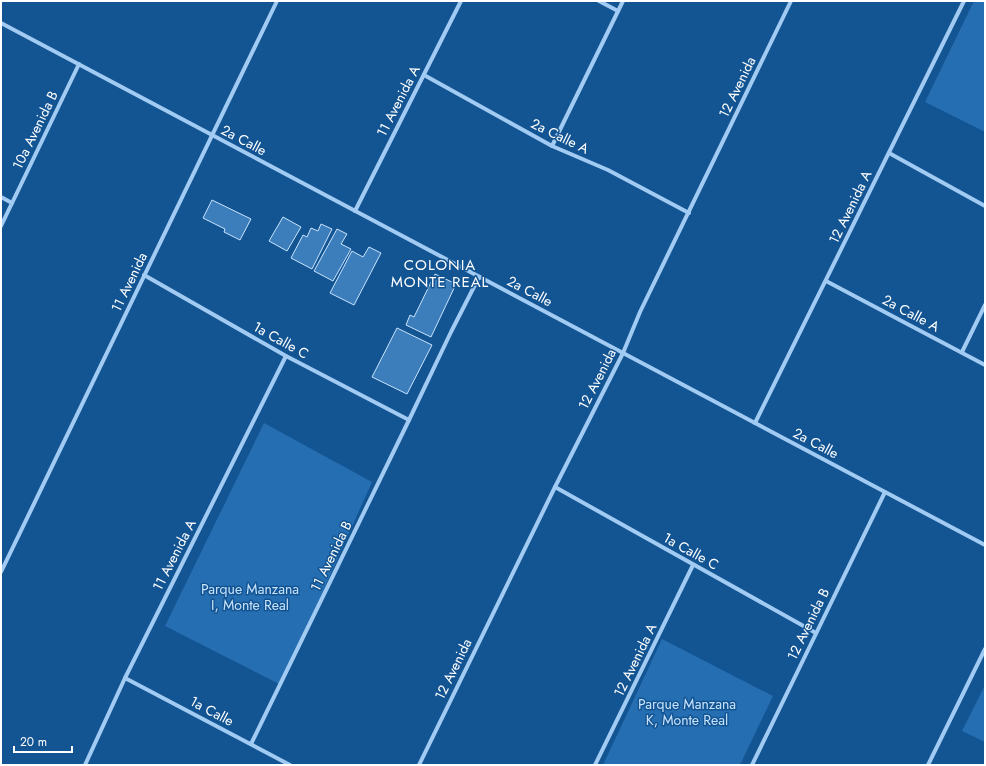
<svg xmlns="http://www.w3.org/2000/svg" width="986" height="766" font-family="Jost,sans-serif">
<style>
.green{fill:#256eb2}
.building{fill:#3c7ebb;stroke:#c8e4fd}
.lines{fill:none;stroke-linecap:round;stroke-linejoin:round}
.minor{stroke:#a1cbf2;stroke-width:4}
.labels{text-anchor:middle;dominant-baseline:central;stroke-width:3;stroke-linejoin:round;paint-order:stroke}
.street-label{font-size:14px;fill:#fff;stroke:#135493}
.park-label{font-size:14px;fill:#c8e4fd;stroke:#135493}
.neighbourhood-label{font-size:15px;letter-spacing:1px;fill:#fff;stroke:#135493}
</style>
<rect width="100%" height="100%" fill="#135493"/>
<!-- green -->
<g class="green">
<path d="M974,1H985V132L925,102Z"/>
<path d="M264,423L372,482L281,685L165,626Z"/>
<path d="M662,639L773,696L740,765H603Z"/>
<path d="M985,685V742L962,731Z"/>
</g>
<!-- building -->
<g class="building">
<path d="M212,200L251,219L240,240L224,232L225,229L203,218Z"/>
<path d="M283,217L301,227L287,251L269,241Z"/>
<path d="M321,224L332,229L312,269L291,258L303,235L307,237L311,228L318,231Z"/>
<path d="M337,229L347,234L341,244L351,249L333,281L314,271Z"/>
<path d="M369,247L381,253L354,305L330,293L352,251L363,257Z"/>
<path d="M435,274L456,284L431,337L406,325L410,315L414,317Z"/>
<path d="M397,328L432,345L407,394L372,377Z"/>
</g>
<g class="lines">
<!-- minor -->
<g class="minor">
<path d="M599,1L618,11"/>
<path d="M1,23L985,545"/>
<path d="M424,75L552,146L608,170L689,213"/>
<path d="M552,146L623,1"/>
<path d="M889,153L985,206"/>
<path d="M1,197L12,203"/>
<path d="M355,211L461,1"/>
<path d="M1,226L79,64"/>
<path d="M144,275L286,356L409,420"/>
<path d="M826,281L985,365"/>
<path d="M962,352L985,305"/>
<path d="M755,423L964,1"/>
<path d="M555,487L816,633"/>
<path d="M1,572L277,1"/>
<path d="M125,678L290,765"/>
<path d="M251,744L409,420L451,332L479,277"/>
<path d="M85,765L125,678L286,356"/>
<path d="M419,765L555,487L623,353L640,312L791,1"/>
<path d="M595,765L693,565"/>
<path d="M752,765L885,492"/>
<path d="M928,765L985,649"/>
</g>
</g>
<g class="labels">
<!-- street labels -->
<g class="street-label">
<text transform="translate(737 87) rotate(-64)">12 Avenida</text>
<text transform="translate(398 101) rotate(-63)">11 Avenida A</text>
<text transform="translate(35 130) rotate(-64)">10a Avenida B</text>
<text transform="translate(560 136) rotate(26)">2a Calle A</text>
<text transform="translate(244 140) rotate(28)">2a Calle</text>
<text transform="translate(850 207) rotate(-64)">12 Avenida A</text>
<text transform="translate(129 282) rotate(-64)">11 Avenida</text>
<text transform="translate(530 291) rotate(28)">2a Calle</text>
<text transform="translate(911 313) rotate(28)">2a Calle A</text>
<text transform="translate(281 340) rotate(29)">1a Calle C</text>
<text transform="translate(597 379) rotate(-63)">12 Avenida</text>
<text transform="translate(816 443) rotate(28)">2a Calle</text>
<text transform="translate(691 551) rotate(29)">1a Calle C</text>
<text transform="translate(174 555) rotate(-63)">11 Avenida A</text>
<text transform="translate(331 556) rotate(-64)">11 Avenida B</text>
<text transform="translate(808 624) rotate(-64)">12 Avenida B</text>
<text transform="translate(635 660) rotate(-64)">12 Avenida A</text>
<text transform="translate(453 669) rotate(-64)">12 Avenida</text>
<text transform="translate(212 711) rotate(28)">1a Calle</text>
</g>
<!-- park labels -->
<g class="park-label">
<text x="250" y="589">Parque Manzana<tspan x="250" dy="16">I, Monte Real</tspan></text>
<text x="687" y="704">Parque Manzana<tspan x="687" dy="16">K, Monte Real</tspan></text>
</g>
<!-- neighbourhood labels -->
<g class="neighbourhood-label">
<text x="440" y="265">COLONIA<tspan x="440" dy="17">MONTE REAL</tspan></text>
</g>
</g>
<!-- border -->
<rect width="986" height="766" fill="none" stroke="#ffffff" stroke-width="4"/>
<!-- scale -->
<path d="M14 746v6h58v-6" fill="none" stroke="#ffffff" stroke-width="2"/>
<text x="20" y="746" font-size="12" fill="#ffffff" stroke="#135493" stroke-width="3" paint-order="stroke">20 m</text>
</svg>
